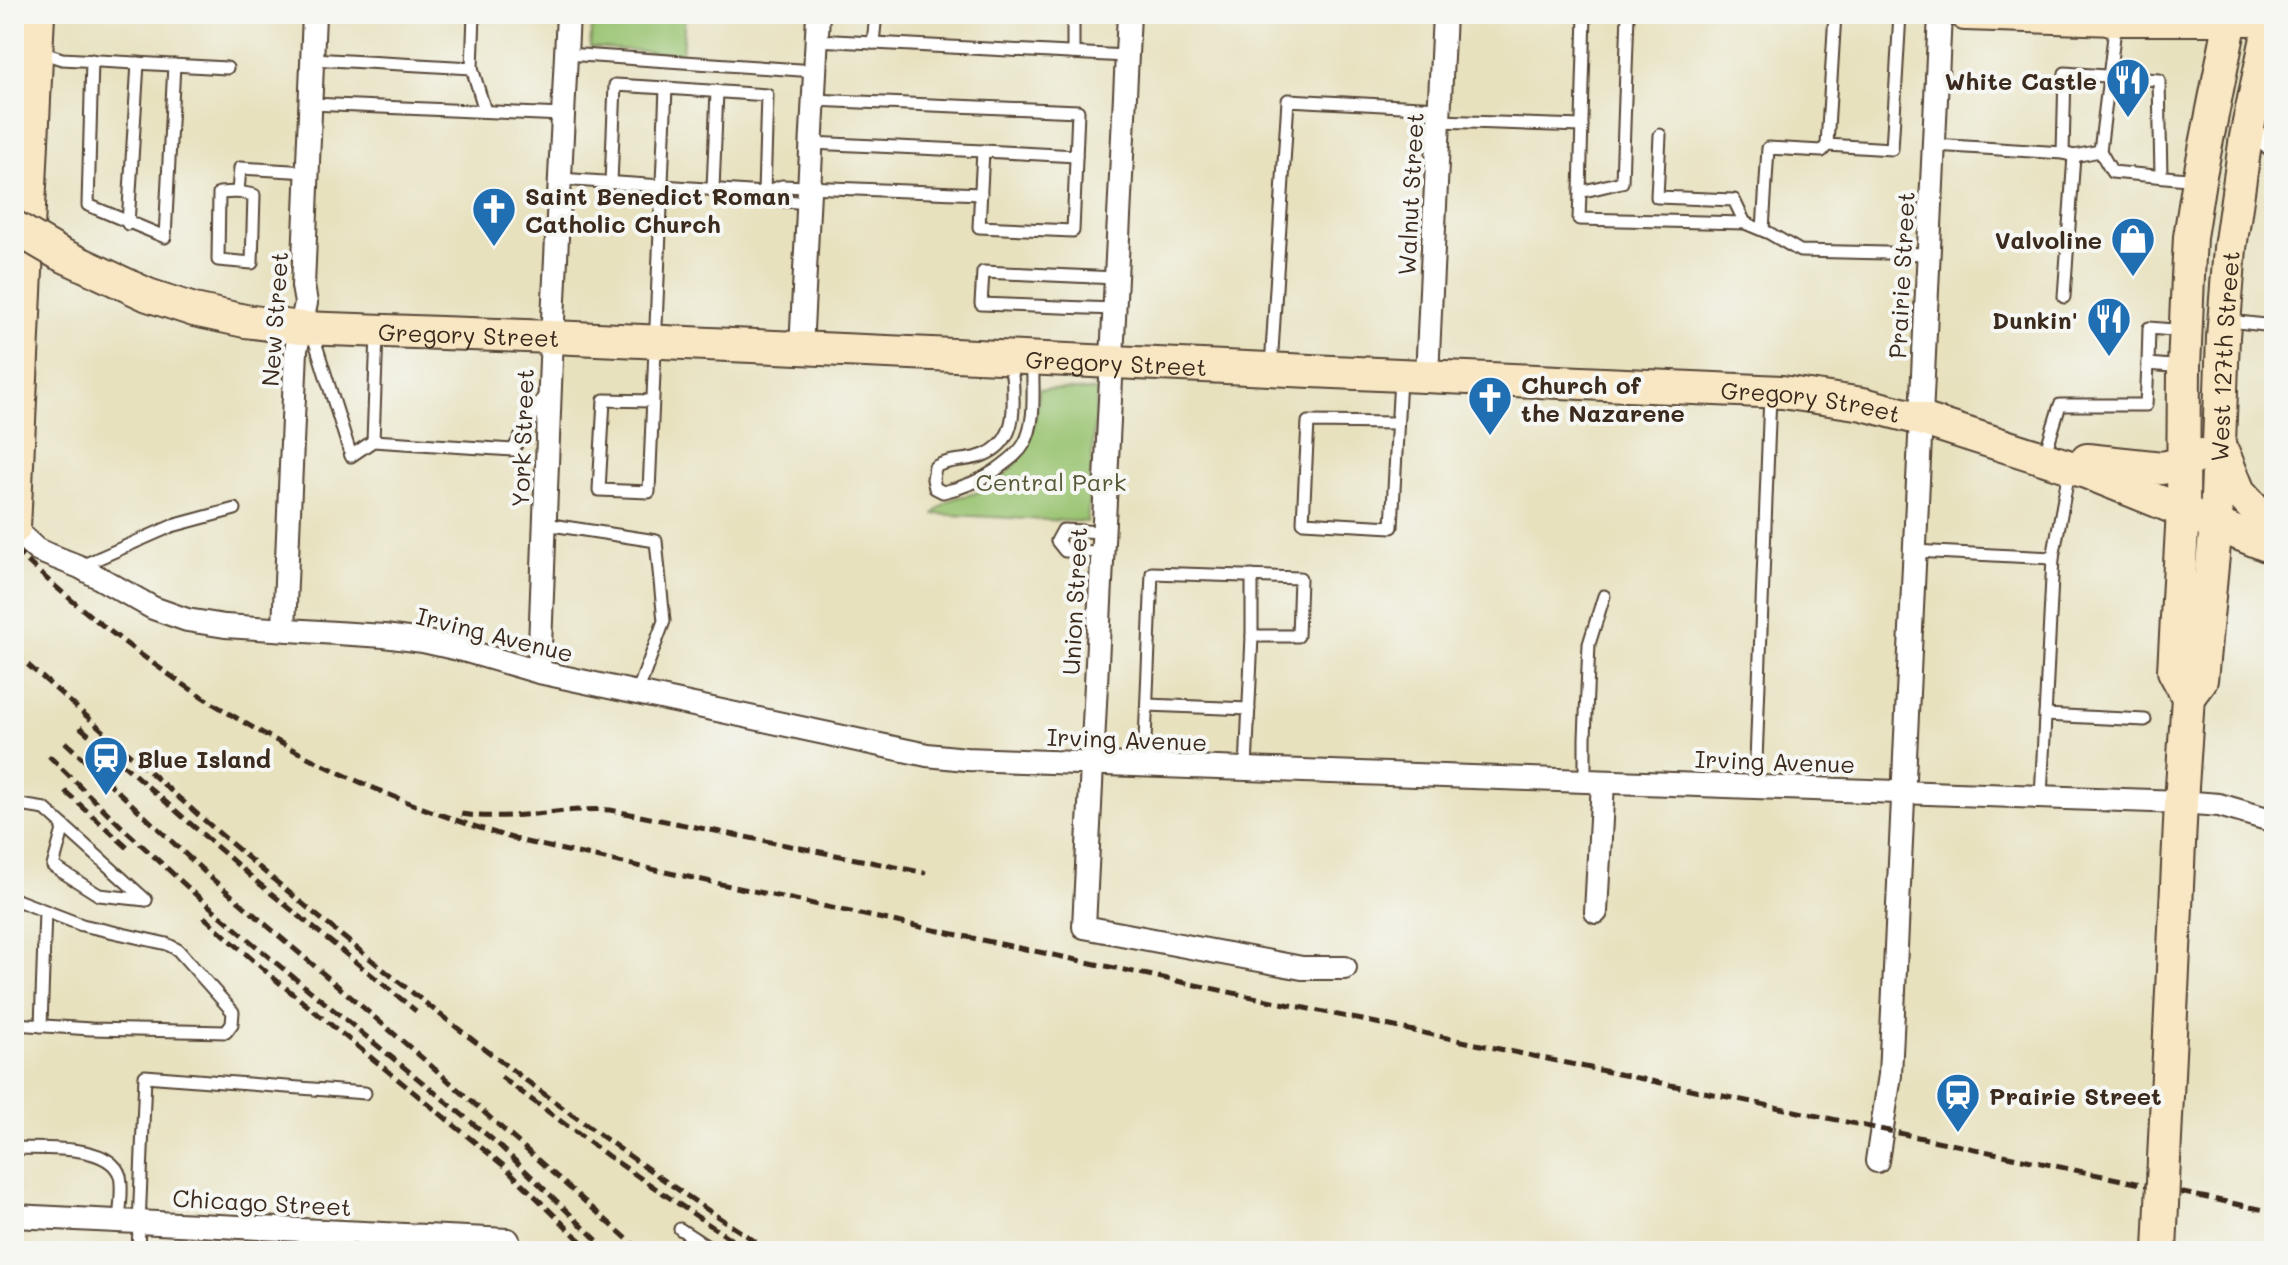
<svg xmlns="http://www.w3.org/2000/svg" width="2288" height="1265" font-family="Mali,sans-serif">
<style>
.green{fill:#98c370;stroke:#6a7647;stroke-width:2}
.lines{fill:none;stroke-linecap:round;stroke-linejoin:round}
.lane-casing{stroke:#554536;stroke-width:15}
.street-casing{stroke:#554536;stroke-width:26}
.secondary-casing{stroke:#554536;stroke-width:36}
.lane{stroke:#fff;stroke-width:11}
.street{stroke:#fff;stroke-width:22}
.secondary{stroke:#f9e7c3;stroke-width:32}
.rail{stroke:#3b2a1e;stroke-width:5;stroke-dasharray:12 6;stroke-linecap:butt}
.secondary-bridge-casing{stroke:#554536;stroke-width:36;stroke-linecap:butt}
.secondary-bridge{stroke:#f9e7c3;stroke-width:32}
.labels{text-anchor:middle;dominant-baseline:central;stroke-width:8;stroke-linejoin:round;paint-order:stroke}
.poi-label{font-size:24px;font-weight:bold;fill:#3b2a1e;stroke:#f6f6f2;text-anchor:start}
.street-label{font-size:24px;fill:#3b2a1e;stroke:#f6f6f2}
.park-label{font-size:24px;fill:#575837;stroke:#f6f6f2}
</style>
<rect width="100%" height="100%" fill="#f6f6f2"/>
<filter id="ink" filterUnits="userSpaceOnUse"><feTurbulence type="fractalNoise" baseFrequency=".0125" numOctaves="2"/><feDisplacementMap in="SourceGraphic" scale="16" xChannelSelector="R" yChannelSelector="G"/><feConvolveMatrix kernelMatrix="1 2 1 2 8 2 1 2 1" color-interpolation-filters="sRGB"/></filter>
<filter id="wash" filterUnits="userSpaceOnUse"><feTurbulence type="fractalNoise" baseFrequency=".006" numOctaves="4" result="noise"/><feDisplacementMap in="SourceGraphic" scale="32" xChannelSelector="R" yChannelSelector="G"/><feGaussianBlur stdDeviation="1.8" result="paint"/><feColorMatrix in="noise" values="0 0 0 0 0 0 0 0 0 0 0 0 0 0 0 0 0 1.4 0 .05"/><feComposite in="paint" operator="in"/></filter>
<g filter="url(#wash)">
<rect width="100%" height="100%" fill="#e7e1be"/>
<!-- green -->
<g class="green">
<path d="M593,14H685L682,54L590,47Z"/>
<path d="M1039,389L1097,391L1087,522L934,514C938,510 943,504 948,501C957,496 969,496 979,492C1024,470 1036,436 1039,389Z"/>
</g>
</g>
<g filter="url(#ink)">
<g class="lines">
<!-- lane casing -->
<g class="lane-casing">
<g id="lane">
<path d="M1585,14L1580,192L1622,182L1628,14"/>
<path d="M1835,14L1827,145L1892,149L1900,14"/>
<path d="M2116,20L2100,151L2112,172L2198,180"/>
<path d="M816,40L1126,56"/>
<path d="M873,43L876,14"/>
<path d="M40,52L62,59L227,68"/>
<path d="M1073,53V14"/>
<path d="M566,54L815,71"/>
<path d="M312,59L472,68L485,111"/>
<path d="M92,60L88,205L165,237L174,65"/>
<path d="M472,68L474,14"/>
<path d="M311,104L563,115"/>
<path d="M1439,121L1582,126"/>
<path d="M1660,135L1657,197L1734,200L1745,223"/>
<path d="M2251,137L2274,134"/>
<path d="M2257,138L2274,154"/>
<path d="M811,143L983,151L979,227L1073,231L1078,111L813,100"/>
<path d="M1934,145L2063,153L2074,156L2100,151"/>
<path d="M983,151L1076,156"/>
<path d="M2063,153L2065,73L2159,80L2161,176"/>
<path d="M560,179L764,193L782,186L981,194"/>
<path d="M611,183L615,85L666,88"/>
<path d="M713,189L717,91"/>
<path d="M238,192L254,195L252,263L218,260L219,193Z"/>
<path d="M238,192L240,168L308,172"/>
<path d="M1580,192L1579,219L1745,223L1769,233L1800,251L1929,254"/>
<path d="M764,193L775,200L808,203"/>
<path d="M128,224L138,63"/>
<path d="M1763,230L1768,148L1822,151L1827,145"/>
<path d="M2064,297L2074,156"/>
<path d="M1114,309L981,304L983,272L1116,278"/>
<path d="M2229,321L2274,326"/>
<path d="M312,332L351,456L373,441L513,450L544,396"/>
<path d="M1007,359C1013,371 1013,384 1013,397C1014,422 1010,444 984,455C968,462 950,458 935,467L933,479L935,488L943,492C962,488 980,481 996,470C1006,462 1018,455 1024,444C1037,421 1032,388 1033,362"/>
<path d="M1271,367L1288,100L1440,108"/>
<path d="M2183,367L2148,364L2149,328L2185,331"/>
<path d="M652,401L604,400L599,490L649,492L666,88L767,95L764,193"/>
<path d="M1397,423L1308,422L1303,522L1392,527L1400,378"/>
<path d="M373,441L377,334"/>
<path d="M2044,457L2060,405H2146L2148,364"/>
<path d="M545,524L656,541L664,621L637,693"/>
<path d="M1914,551L2053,558"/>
<path d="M1102,552L1065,551L1057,541L1063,530L1103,532"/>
<path d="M81,566L172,526L235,509"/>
<path d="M1252,636V576"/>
<path d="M1147,705L1249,709"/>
<path d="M2045,715L2145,720"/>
<path d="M1144,765L1152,573L1300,578L1298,636H1252L1246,769"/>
<path d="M1585,781V738L1589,644L1604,596"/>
<path d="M1755,787L1770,395"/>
<path d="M2041,797L2053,558L2069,471"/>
<path d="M14,804L45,809L146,900"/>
<path d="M64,826L53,866L99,895L146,900"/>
<path d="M14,899L82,925L167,944L178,950L233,1012L232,1024L226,1032L91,1029L14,1024"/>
<path d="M41,1026L45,911"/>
<path d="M14,1148C42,1149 110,1143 120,1176C123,1188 120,1207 119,1221"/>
<path d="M680,1229L714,1251"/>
<path d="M138,1251L145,1076L365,1093"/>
</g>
</g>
<!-- street casing -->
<g class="street-casing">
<g id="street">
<path d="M1129,14L1084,927L1302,968H1345"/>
<path d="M14,49L36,50"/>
<path d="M801,349L818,14"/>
<path d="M1427,376L1444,14"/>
<path d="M14,529L37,550L80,567L153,608L187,620L225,626L384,636L423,641L463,650L539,672L927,755L966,759L2181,802L2219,805L2274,821"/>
<path d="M284,628L296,350L306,303L303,286L314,14"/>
<path d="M539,672L551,360L568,14"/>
<path d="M1596,912L1603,782"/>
<path d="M1877,1161L1890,1075L1940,14"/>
<path d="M14,1216L508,1240L507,1251"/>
</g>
</g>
<!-- secondary casing -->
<g class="secondary-casing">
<g id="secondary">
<path d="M1965,14L2116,19H2251"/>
<path id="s1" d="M60,254L148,295L194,310L245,321L301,328L552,337L1782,392L1863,404L1921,419L2086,472L2274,548"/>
<path d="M2224,455L2239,492L2274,530"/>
<path d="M2087,460L2162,468L2184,463L2202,455"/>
<path d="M14,528L38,14"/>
<path id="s2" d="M2188,697L2201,680L2216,524L2223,337L2230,248L2246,137L2272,14"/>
<path d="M2164,1159L2181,802L2188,697L2174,671L2183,510L2184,367L2188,277L2190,237L2199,180L2232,14"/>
</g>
</g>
<!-- lane -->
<use href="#lane" class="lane"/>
<!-- street -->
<use href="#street" class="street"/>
<!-- secondary -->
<use href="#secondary" class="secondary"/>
<!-- rail -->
<g class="rail">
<path d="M14,549C162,688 330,787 526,842L925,928L2274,1212"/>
<path d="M14,653C103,729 189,809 279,884C436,1015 598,1140 770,1251"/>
<path d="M80,727L256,881L416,1011"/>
<path d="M65,742L210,877L427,1062L641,1251"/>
<path d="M49,756L125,830L194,893L270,958L498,1144L608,1251"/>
<path d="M65,791L130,850"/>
<path d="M461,814C512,822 560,807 610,810L926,873"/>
<path d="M204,917L270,975L504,1166L591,1251"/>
<path d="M501,1077L608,1156L748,1251"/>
</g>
<!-- secondary-bridge casing -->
<g class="secondary-bridge-casing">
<g id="secondary-bridge">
<path d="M14,227L60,254"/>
<path d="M2160,1251L2164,1159"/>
</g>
</g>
<!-- secondary-bridge -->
<use href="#secondary-bridge" class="secondary-bridge"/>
</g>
</g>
<!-- icons -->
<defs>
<g id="restaurant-pin" transform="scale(2.3)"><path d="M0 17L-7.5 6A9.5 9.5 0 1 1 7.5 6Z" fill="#1f6fb2" stroke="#f6f6f2"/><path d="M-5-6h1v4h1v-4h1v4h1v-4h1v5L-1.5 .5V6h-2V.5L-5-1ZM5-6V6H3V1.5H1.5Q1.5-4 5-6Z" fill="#fff"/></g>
<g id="church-pin" transform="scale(2.3)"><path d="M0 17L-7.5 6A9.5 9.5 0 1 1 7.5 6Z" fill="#1f6fb2" stroke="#f6f6f2"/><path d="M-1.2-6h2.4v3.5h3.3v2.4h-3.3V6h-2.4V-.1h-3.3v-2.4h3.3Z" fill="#fff"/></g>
<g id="shop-pin" transform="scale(2.3)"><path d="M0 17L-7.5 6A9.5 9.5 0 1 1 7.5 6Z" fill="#1f6fb2" stroke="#f6f6f2"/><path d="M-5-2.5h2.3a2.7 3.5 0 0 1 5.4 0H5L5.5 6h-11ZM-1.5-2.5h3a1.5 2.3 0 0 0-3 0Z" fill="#fff"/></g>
<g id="station-pin" transform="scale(2.3)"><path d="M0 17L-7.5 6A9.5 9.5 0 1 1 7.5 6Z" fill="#1f6fb2" stroke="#f6f6f2"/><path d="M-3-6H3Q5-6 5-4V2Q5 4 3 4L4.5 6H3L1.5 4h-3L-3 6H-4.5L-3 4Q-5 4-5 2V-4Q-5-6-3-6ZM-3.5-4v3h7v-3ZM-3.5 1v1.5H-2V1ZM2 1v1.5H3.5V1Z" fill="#fff"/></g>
</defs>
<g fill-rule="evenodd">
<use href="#restaurant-pin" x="2128" y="80"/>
<use href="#church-pin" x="494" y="209"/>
<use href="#shop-pin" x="2133" y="239"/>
<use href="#restaurant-pin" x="2109" y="319"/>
<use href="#church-pin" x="1490" y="398"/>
<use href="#station-pin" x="106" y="758"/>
<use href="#station-pin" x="1958" y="1095"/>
</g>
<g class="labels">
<!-- poi labels -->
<g class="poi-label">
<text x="2097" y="80" text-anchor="end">White Castle</text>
<text x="525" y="195">Saint Benedict Roman<tspan x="525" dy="28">Catholic Church</tspan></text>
<text x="2102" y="239" text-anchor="end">Valvoline</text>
<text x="2078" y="319" text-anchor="end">Dunkin'</text>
<text x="1521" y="384">Church of<tspan x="1521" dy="28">the Nazarene</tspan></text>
<text x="137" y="758">Blue Island</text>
<text x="1989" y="1095">Prairie Street</text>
</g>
<!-- street labels -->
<g class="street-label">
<text transform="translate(1410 194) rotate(-87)">Walnut Street</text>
<text transform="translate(1901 275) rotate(-87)">Prairie Street</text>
<text transform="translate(274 319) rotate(-86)">New Street</text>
<text stroke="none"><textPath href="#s1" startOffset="422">Gregory Street</textPath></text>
<text stroke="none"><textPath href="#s2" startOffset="346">West 127th Street</textPath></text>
<text stroke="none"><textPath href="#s1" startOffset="1070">Gregory Street</textPath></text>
<text stroke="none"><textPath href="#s1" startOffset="1766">Gregory Street</textPath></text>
<text transform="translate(522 438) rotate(-88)">York Street</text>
<text transform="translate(1074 601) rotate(-87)">Union Street</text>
<text transform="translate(495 634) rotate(14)">Irving Avenue</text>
<text transform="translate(1127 739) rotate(2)">Irving Avenue</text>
<text transform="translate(1775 761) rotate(2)">Irving Avenue</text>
<text transform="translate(262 1202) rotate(3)">Chicago Street</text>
</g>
<!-- park labels -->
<g class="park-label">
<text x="1051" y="481">Central Park</text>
</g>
</g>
<!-- margin -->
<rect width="2288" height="1265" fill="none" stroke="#f6f6f2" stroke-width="48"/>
</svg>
